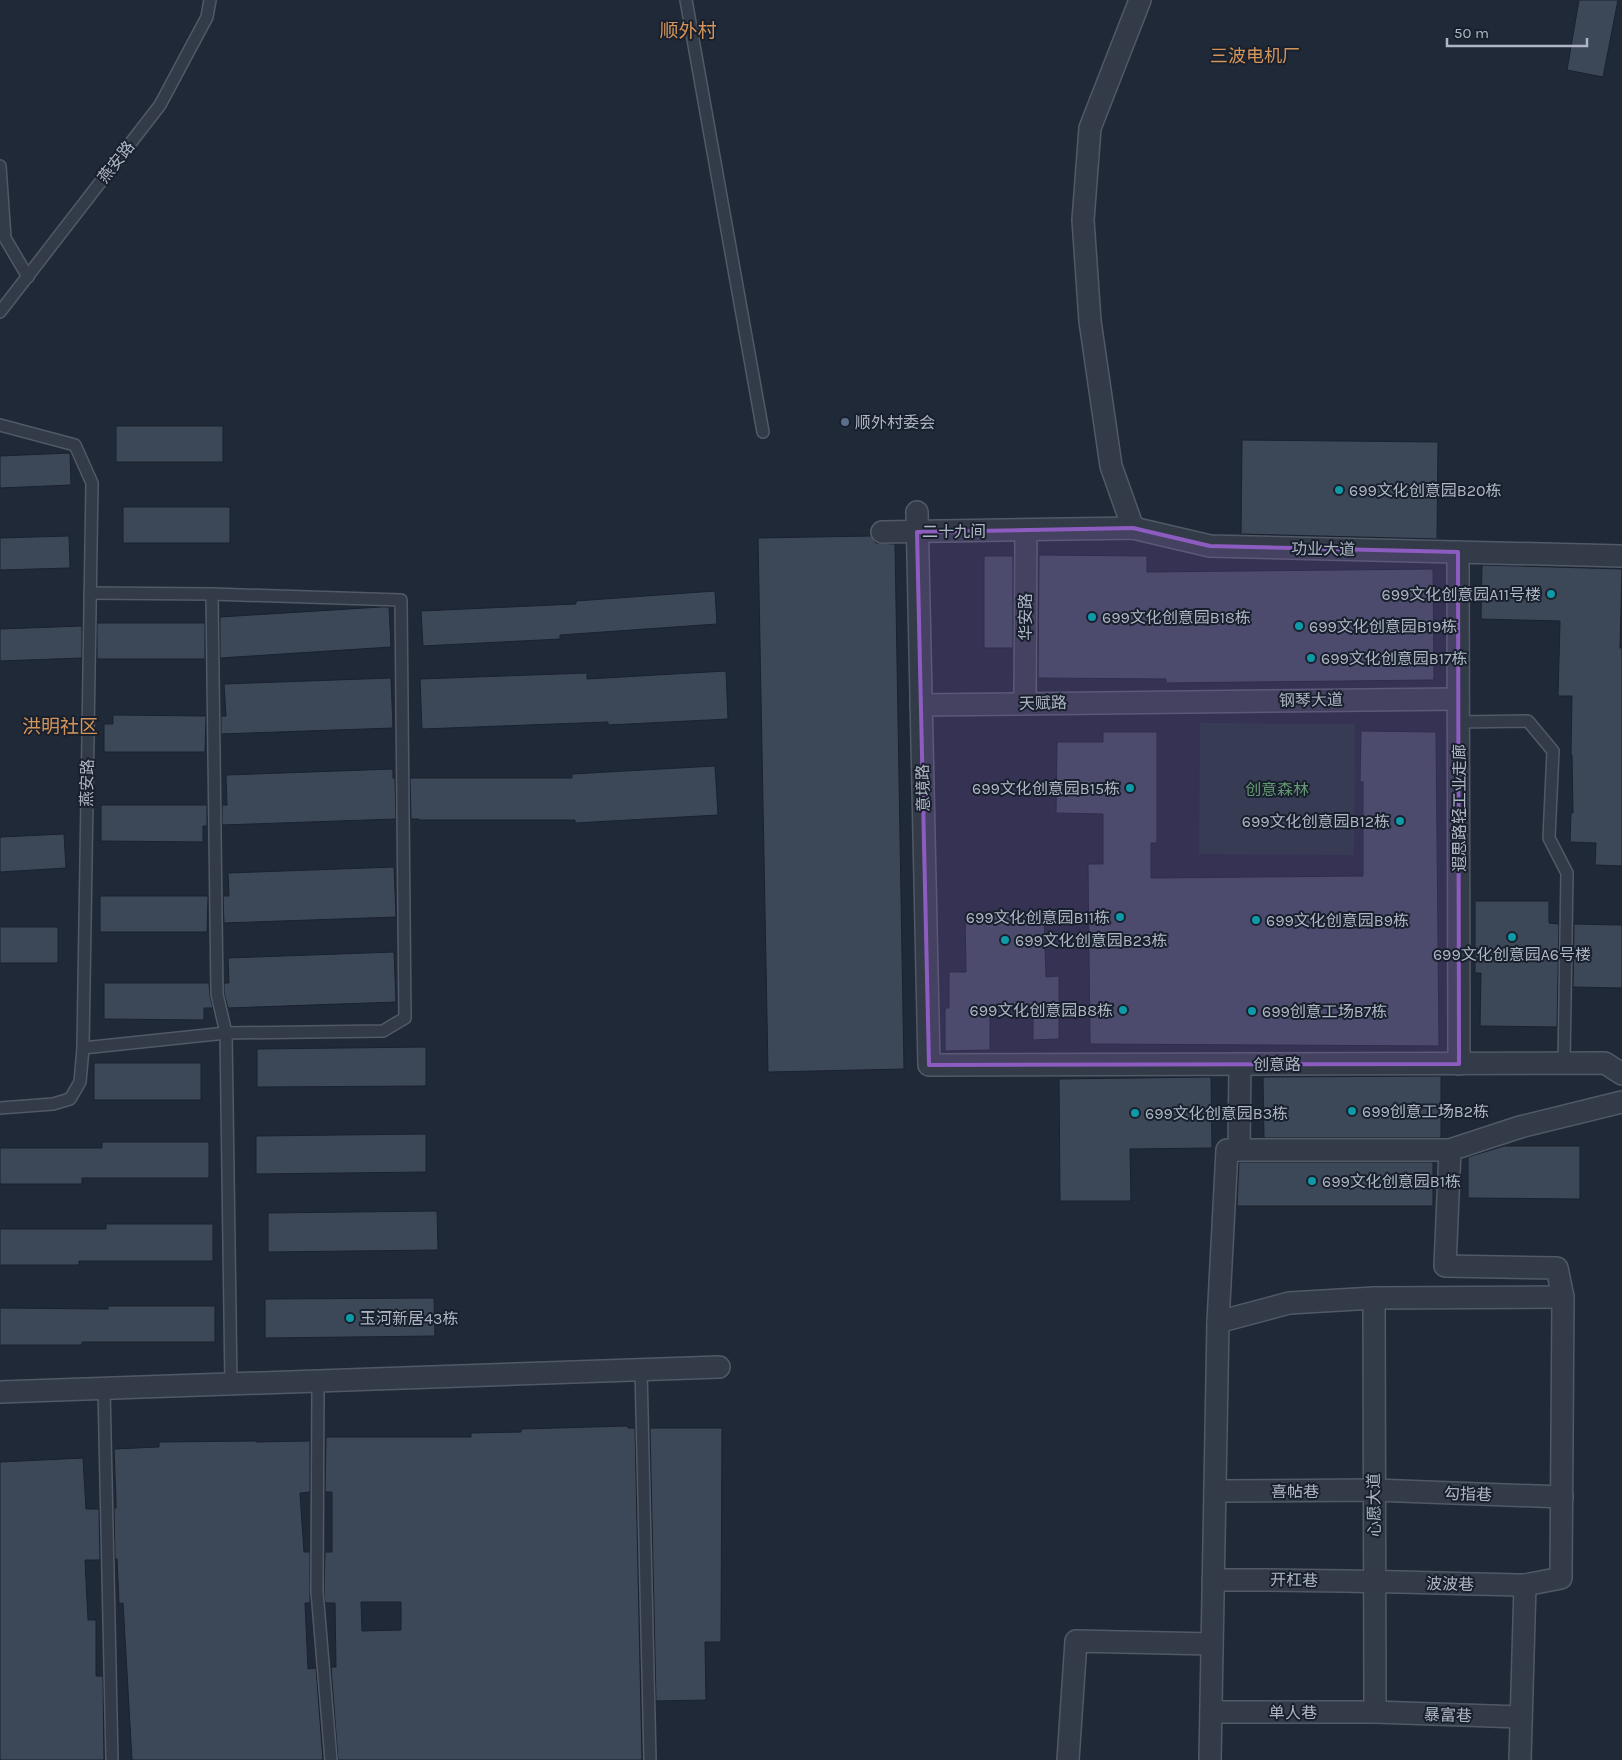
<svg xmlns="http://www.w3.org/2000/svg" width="1622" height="1760" font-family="Karla,'Noto Sans SC',sans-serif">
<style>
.green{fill:#223539}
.building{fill:#3c4758;stroke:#1b222f;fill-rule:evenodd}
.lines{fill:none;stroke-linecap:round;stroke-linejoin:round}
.service-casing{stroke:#515966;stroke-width:14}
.minor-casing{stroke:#515966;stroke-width:24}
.service{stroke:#343b48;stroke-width:11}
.minor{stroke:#343b48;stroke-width:21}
.marked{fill:#8d5cc1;fill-opacity:0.2;stroke:#8d5cc1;stroke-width:4;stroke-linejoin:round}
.service-dot{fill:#5c6f8a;stroke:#19202d;stroke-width:2}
.culture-dot{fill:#0f9aa8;stroke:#19202d;stroke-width:2}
.labels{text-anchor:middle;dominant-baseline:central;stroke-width:4;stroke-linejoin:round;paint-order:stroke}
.street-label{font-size:16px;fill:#aeb6c5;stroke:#19202d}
.poi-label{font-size:16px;fill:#aeb6c5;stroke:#19202d;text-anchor:start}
.park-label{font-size:16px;fill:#659673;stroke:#19202d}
.neighbourhood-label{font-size:18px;fill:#d4955a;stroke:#19202d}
.quarter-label{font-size:19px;fill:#d4955a;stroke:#19202d}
</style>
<rect width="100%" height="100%" fill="#202938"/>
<!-- green -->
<path class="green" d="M1200,723L1355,724L1354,855L1199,854Z"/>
<!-- building -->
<g class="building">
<path d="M1579,0H1618L1603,77L1567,70Z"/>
<rect x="116" y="426" width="107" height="36"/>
<path d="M1242,440L1438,442L1437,539L1241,534Z"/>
<path d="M70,453L71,485L0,488V456Z"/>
<rect x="123" y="507" width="107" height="36"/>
<path d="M69,536L70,568L0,570V538Z"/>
<path d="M871,536L876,543L895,544L904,1069L768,1072L758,538Z"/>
<path d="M1039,555L1147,556V572L1433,569L1434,680L1166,683V679L1038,678Z"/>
<rect x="984" y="556" width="29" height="92"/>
<path d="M1482,565L1622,569L1620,648H1622V866L1595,865L1596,843L1570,842L1571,813H1573L1572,755H1571L1572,696H1558L1560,621L1481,619Z"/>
<path d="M715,591L717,624L560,635V639L423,646L421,611L576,604V601Z"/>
<path d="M381,607H389L391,647L220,658V617Z"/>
<rect x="97" y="623" width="108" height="36"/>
<path d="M82,626V658L0,661V629Z"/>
<path d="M726,671L728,719L608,725V722L422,729L420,679L587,673V679Z"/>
<path d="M391,678L393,728L221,734V716H226L224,684Z"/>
<path d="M113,715L206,716L205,752H104V724H113Z"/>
<path d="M1361,731L1436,732L1439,1046L1090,1044L1088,864H1103V814L1056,813L1057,742H1103V732H1157V843H1151V878L1363,876V782H1360Z"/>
<path d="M715,766L718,815L575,823V820H419V819H411L410,778H572V774Z"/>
<path d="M393,769V778H395L396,819L222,825V805H227L226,775Z"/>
<path d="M101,805H207V826H203V842L101,841Z"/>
<path d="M64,834L66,868L0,872V837Z"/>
<path d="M394,867L396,917L224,923L223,896H229L228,873Z"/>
<path d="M100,896H208L207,932H100Z"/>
<path d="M1475,901H1549V923L1559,924L1557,1027L1480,1026L1481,973H1475Z"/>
<path d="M1044,912L1046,977L1059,976V1039L1033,1040V1005H990V1050L945,1051V1008H949V972H966L965,913Z"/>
<path d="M1574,924L1622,925V988L1573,987Z"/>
<rect x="0" y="927" width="58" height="36"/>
<path d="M394,952L396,1002L228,1008L224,993V983H229L228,958Z"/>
<path d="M104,983H209L210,996L213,1008H204V1020L104,1019Z"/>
<path d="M426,1047V1086L257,1087V1049Z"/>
<rect x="94" y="1063" width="107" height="37"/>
<path d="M1441,1076V1138H1264L1263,1077Z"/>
<path d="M1211,1077L1212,1148L1130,1149L1131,1201H1060L1059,1079Z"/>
<path d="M426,1134V1172L256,1174V1136Z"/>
<path d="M102,1142H209V1178H82V1184H0V1148H102Z"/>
<path d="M1504,1146H1580V1199L1468,1198V1157Z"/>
<path d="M1239,1162H1433V1206H1237Z"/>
<path d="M437,1211L438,1250L268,1252V1213Z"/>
<path d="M106,1224H213V1261H79V1265H0V1229H106Z"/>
<path d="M434,1298L435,1336L265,1338V1299Z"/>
<path d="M108,1306H215V1342H82V1345H0V1308L108,1309Z"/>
<path d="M627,1426L628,1428H635L642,1760H338L331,1667H336L335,1603H325L324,1591L325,1552H332V1492H325L326,1437H471V1433L521,1432V1429ZM361,1602H401V1630L362,1631Z"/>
<path d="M650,1428H722L721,1642H705L706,1700L656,1701Z"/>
<path d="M256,1441V1442L310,1441V1492L300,1493L304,1552H310V1603H305L308,1669L316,1668L323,1760H132L123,1603L119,1604L117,1559H115L114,1508H116V1501L114,1449L159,1447V1442Z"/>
<path d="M83,1458L86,1509H99L100,1560H85L88,1620H96V1676H103L104,1760H0V1462Z"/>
</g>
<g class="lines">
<!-- service casing -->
<g class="service-casing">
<g id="service">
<path d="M686,0L763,432"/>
<path d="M0,166L5,238L28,277"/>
<path d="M0,312L160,105L207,17L210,0"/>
<path d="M0,425L75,445L92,483L83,1048L80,1082L70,1099L53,1104L0,1108"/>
<path d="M90,593L212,594L217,994L226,1033L231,1384"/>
<path d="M1458,722L1528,721L1553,751L1549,838L1567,873L1564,1063"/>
<path d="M83,1048L226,1033L383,1031L405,1018L401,600L212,594"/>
<path d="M641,1369L650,1760"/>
<path d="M318,1381L317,1591L331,1760"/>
<path d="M104,1388L112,1760"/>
</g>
</g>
<!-- minor casing -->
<g class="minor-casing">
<g id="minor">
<path d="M917,512L929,1065L1605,1063L1622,1074"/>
<path d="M1133,528L1111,466L1090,321L1083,220L1090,128L1140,0"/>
<path d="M882,532L1133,528L1210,546L1622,556"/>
<path d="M1458,552L1459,1064"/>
<path d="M1025,703L1026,531"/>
<path d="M921,705L1458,699"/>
<path d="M1239,1150L1240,1064"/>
<path d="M1450,1150L1445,1266L1557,1268L1563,1297L1561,1578L1525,1585L1520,1760"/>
<path d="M1374,1298L1375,1712"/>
<path d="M1218,1322L1289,1303L1374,1298L1563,1297"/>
<path d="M0,1392L719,1367"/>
<path d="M1215,1491L1374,1490L1562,1497"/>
<path d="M1213,1580C1317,1579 1421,1583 1525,1585"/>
<path d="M1211,1712H1375L1521,1717"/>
<path d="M1068,1760L1076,1641L1212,1644"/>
<path d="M1210,1760L1218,1322L1227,1150H1450L1520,1127L1622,1102"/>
</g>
</g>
<!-- service -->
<use href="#service" class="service"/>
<!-- minor -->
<use href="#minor" class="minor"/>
</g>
<!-- marked area -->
<path class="marked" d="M1133,528L1210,546L1458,552L1459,1064L929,1065L917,532Z"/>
<!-- markers -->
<circle class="service-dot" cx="845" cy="422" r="5"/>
<g class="culture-dot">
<circle cx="1339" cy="490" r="5"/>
<circle cx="1551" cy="594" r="5"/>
<circle cx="1092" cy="617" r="5"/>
<circle cx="1299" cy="626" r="5"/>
<circle cx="1311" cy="658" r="5"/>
<circle cx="1130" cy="788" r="5"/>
<circle cx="1400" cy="821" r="5"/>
<circle cx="1120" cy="917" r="5"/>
<circle cx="1256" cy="920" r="5"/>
<circle cx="1512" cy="937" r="5"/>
<circle cx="1005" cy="940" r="5"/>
<circle cx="1123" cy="1010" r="5"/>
<circle cx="1252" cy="1011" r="5"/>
<circle cx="1352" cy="1111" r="5"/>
<circle cx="1135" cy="1113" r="5"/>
<circle cx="1312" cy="1181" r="5"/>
<circle cx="350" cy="1318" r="5"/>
</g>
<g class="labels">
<!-- street labels -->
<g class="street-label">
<text transform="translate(116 162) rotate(-52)">燕安路</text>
<text x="954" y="531">二十九间</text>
<text transform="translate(1323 549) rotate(1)">功业大道</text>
<text transform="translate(1025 617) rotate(-90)">华安路</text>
<text transform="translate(1311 700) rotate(-1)">钢琴大道</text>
<text transform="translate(1043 703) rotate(-1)">天赋路</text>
<text transform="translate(87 783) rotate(-89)">燕安路</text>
<text transform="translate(923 788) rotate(-91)">意境路</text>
<text transform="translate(1459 808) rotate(-90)">遐思路轻工业走廊</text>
<text x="1277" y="1064">创意路</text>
<text x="1295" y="1491">喜帖巷</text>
<text transform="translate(1468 1494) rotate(2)">勾指巷</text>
<text transform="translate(1374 1505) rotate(-91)">心愿大道</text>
<text transform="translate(1294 1580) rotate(1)">开杠巷</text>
<text transform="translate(1450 1584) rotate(1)">波波巷</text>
<text x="1293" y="1712">单人巷</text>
<text transform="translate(1448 1715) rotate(2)">暴富巷</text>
</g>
<!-- poi labels -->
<g class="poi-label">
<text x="855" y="422">顺外村委会</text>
<text x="1349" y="490">699文化创意园B20栋</text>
<text x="1541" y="594" text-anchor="end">699文化创意园A11号楼</text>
<text x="1102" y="617">699文化创意园B18栋</text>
<text x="1309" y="626">699文化创意园B19栋</text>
<text x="1321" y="658">699文化创意园B17栋</text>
<text x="1120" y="788" text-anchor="end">699文化创意园B15栋</text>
<text x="1390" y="821" text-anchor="end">699文化创意园B12栋</text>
<text x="1110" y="917" text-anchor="end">699文化创意园B11栋</text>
<text x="1266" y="920">699文化创意园B9栋</text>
<text x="1015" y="940">699文化创意园B23栋</text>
<text x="1512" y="954" text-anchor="middle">699文化创意园A6号楼</text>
<text x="1113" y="1010" text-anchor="end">699文化创意园B8栋</text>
<text x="1262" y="1011">699创意工场B7栋</text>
<text x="1362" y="1111">699创意工场B2栋</text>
<text x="1145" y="1113">699文化创意园B3栋</text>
<text x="1322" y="1181">699文化创意园B1栋</text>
<text x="360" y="1318">玉河新居43栋</text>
</g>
<!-- park labels -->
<g class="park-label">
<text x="1277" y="789">创意森林</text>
</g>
<!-- neighbourhood labels -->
<g class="neighbourhood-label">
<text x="1255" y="56">三波电机厂</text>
</g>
<!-- quarter labels -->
<g class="quarter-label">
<text x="688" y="31">顺外村</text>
<text x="60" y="727">洪明社区</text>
</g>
</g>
<!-- scale -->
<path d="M1447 38v8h140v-8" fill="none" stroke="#aeb6c5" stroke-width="2.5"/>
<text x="1454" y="38" font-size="15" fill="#aeb6c5" stroke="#19202d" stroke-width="4" paint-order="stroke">50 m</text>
</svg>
